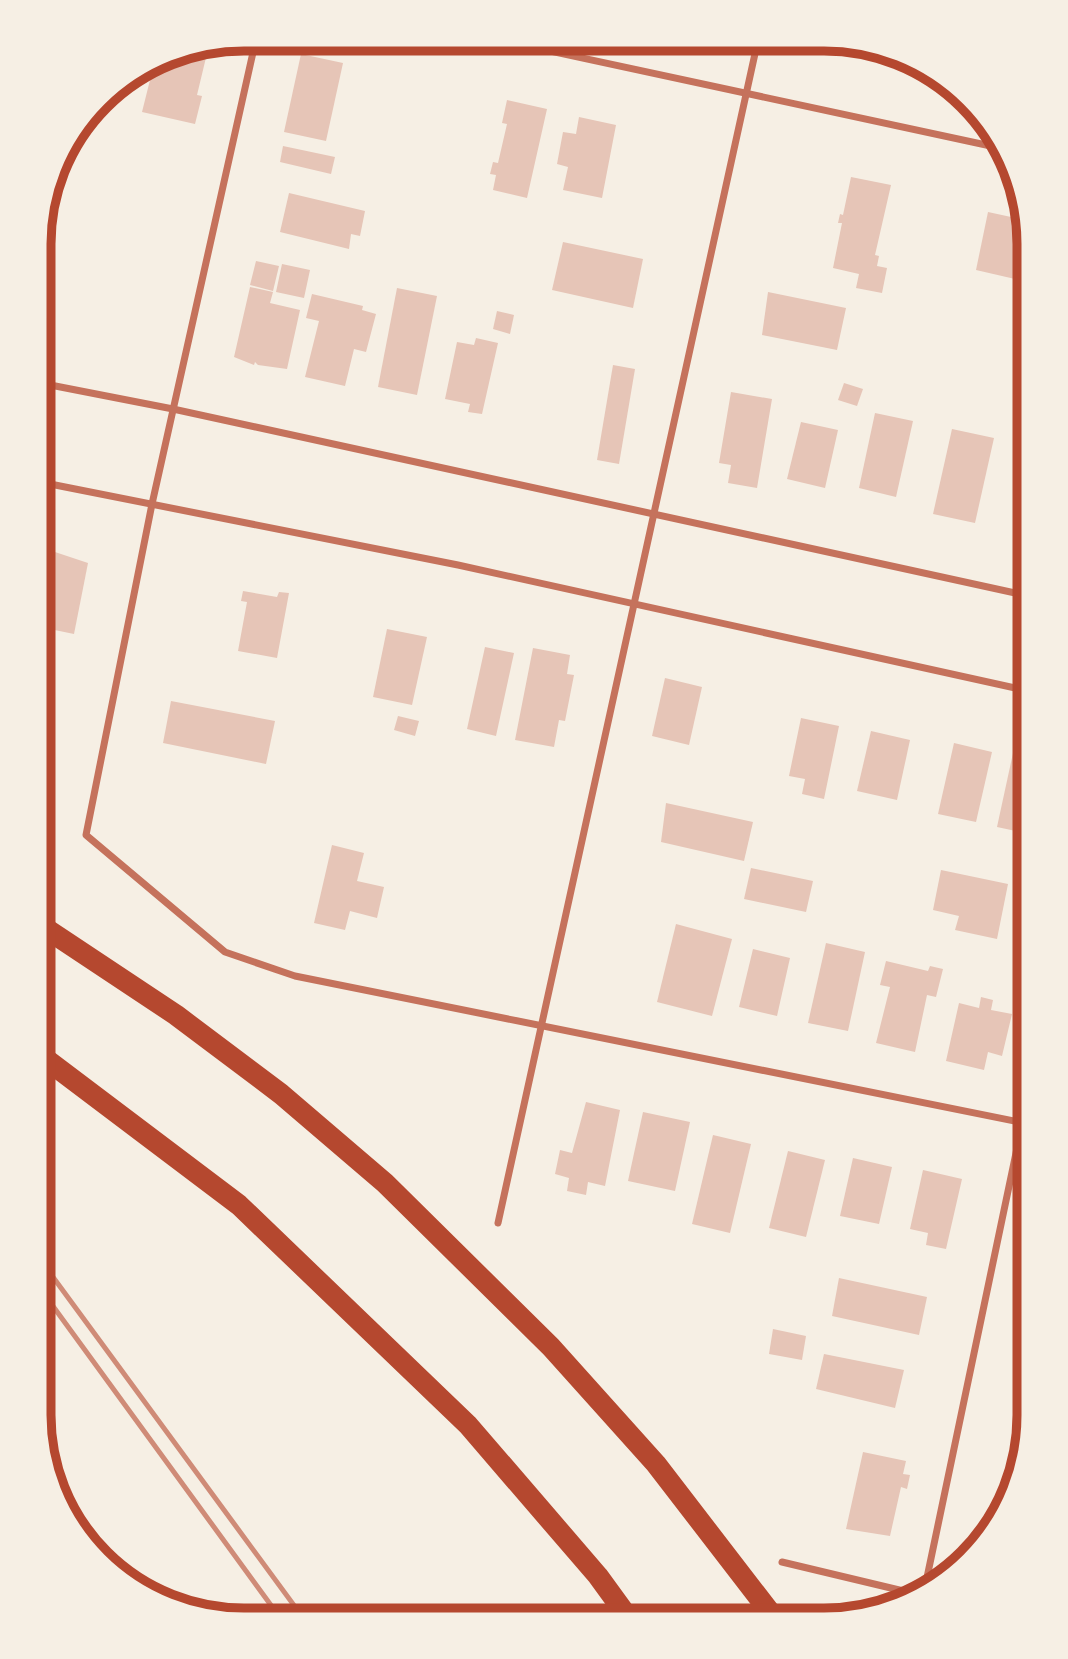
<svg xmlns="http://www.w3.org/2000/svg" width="1068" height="1659" font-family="Rubik,sans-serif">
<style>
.building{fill:#e6c5b7}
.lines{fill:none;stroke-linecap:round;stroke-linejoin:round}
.minor{stroke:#c5725c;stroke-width:7}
.motorway{stroke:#b5482f;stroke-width:21}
.rail{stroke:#cf8b77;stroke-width:5}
.rim{fill:none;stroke:#b5482f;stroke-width:9}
</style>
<rect width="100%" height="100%" fill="#f6efe4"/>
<!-- building -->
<g class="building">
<path d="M819,40H842L841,46L830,43L829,49L818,47Z"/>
<path d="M209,45L197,95L202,96L195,124L142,112L152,72L156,73L160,58Z"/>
<path d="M878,51L916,67L915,71L876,63Z"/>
<path d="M301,54L343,63L326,141L284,132Z"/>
<path d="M507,100L547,109L527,198L493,190L496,175L490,174L493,162L498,163L507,124L502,123Z"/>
<path d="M579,117L616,125L602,198L563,190L568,167L557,164L563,132L576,134Z"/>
<path d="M283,146L335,157L331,174L280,162Z"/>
<path d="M851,177L891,185L875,255L879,256L877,266L887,268L882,293L856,288L859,274L833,268L842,223H838L840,214L843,215Z"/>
<path d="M289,193L365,211L360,236L351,234L349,249L280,232Z"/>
<path d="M988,212L1025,220L1027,230L1015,279L976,270Z"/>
<path d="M563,242L643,259L633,308L552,290Z"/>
<path d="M256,261L279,266L273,291L250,285Z"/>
<path d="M282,264L310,270L304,298L276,292Z"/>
<path d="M250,287L273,292L270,303L300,310L287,369L258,365L255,362L254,365L234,357Z"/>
<path d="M397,288L437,296L417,395L378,387Z"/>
<path d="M768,292L846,308L837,350L762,335Z"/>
<path d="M312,294L363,306L362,310L376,314L366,352L354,349L345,386L305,377L319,321L306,318Z"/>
<path d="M497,311L514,315L510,334L493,329Z"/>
<path d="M476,338L498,343L482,414L468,412L470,404L445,399L457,342L474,345Z"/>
<path d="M613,365L635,369L619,464L597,460Z"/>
<path d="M844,383L863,389L857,406L838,400Z"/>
<path d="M731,392L772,399L757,488L728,483L731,465L719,463Z"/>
<path d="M875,413L913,421L896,497L859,488Z"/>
<path d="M801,422L838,430L825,488L787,479Z"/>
<path d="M952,429L994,438L975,523L933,514Z"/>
<path d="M52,551L88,563L74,634L40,627V611Z"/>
<path d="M243,591L277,597L279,592L289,593L277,658L238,651L247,602L241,601Z"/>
<path d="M387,629L427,637L412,705L373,697Z"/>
<path d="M485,647L514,653L496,736L467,729Z"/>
<path d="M533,648L570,655L567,674L574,675L565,721L559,720L554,747L515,740Z"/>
<path d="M665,678L702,687L689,745L652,736Z"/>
<path d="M171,701L275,721L266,764L163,743Z"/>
<path d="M398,716L419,721L415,736L394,730Z"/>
<path d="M801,718L839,726L824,799L802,794L805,779L789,776Z"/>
<path d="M871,731L910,740L897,800L857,791Z"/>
<path d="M954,743L992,752L976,822L938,814Z"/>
<path d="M1013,753L1029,757V834L997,827Z"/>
<path d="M666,803L753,822L744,861L661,842Z"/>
<path d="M332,845L364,853L357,881L384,887L377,918L350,911L345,930L314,923Z"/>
<path d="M751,868L813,881L806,912L744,899Z"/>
<path d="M941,870L1008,884L997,939L955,930L959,916L933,910Z"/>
<path d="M676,924L732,939L712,1016L657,1002Z"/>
<path d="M826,943L865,952L848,1031L808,1023Z"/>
<path d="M753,949L790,958L777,1016L739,1007Z"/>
<path d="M886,961L928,971L930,966L943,969L936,997L927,995L915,1052L876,1043L890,987L880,985Z"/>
<path d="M981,997L993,1000L991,1010L1012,1014L1002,1056L988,1052L984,1070L946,1061L959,1003L979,1008Z"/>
<path d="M586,1102L620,1110L605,1186L588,1182L586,1195L567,1191L569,1178L555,1174L560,1150L572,1153Z"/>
<path d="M643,1112L690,1122L675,1191L628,1181Z"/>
<path d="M713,1135L751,1144L730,1233L692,1224Z"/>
<path d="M788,1151L825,1160L806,1237L769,1228Z"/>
<path d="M853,1158L892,1167L879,1224L840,1216Z"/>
<path d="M923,1170L962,1179L946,1249L926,1245L928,1233L910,1229Z"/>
<path d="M839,1278L927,1297L919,1335L832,1316Z"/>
<path d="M773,1329L806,1336L802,1360L769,1354Z"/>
<path d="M824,1354L904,1370L895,1408L816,1389Z"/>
<path d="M1014,1449L1021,1451L1015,1470L1009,1469Z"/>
<path d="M863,1452L906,1461L903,1474L910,1475L907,1489L901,1487L890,1536L846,1529Z"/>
<path d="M993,1499L1004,1502L995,1529L984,1538Z"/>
</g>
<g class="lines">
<!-- minor -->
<g class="minor">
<path d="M256,39L152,504L86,835L225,952L295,976L1029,1124"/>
<path d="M494,39L1000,148"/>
<path d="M40,383L173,409L1029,596"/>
<path d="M40,482L458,565L1029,691"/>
<path d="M498,1223L758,40"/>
<path d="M782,1562L916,1594"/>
<path d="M925,1587L1029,1091"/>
</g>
<!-- motorway -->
<g class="motorway">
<path d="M39,924L176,1015L281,1094L385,1183L551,1347L656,1464L776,1620"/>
<path d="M39,1054L239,1205L468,1425L598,1576L630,1620"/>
</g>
<!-- rail -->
<g class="rail">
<path d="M39,1258L304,1619"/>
<path d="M39,1287L281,1619"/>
</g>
</g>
<!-- crop -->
<path d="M0 0H1068V1659H0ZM244 51H824A193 193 0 0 1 1017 244V1415A193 193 0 0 1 824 1608H244A193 193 0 0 1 51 1415V244A193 193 0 0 1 244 51Z" fill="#f6efe4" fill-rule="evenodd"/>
<path class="rim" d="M244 51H824A193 193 0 0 1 1017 244V1415A193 193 0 0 1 824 1608H244A193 193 0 0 1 51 1415V244A193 193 0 0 1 244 51Z"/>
</svg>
